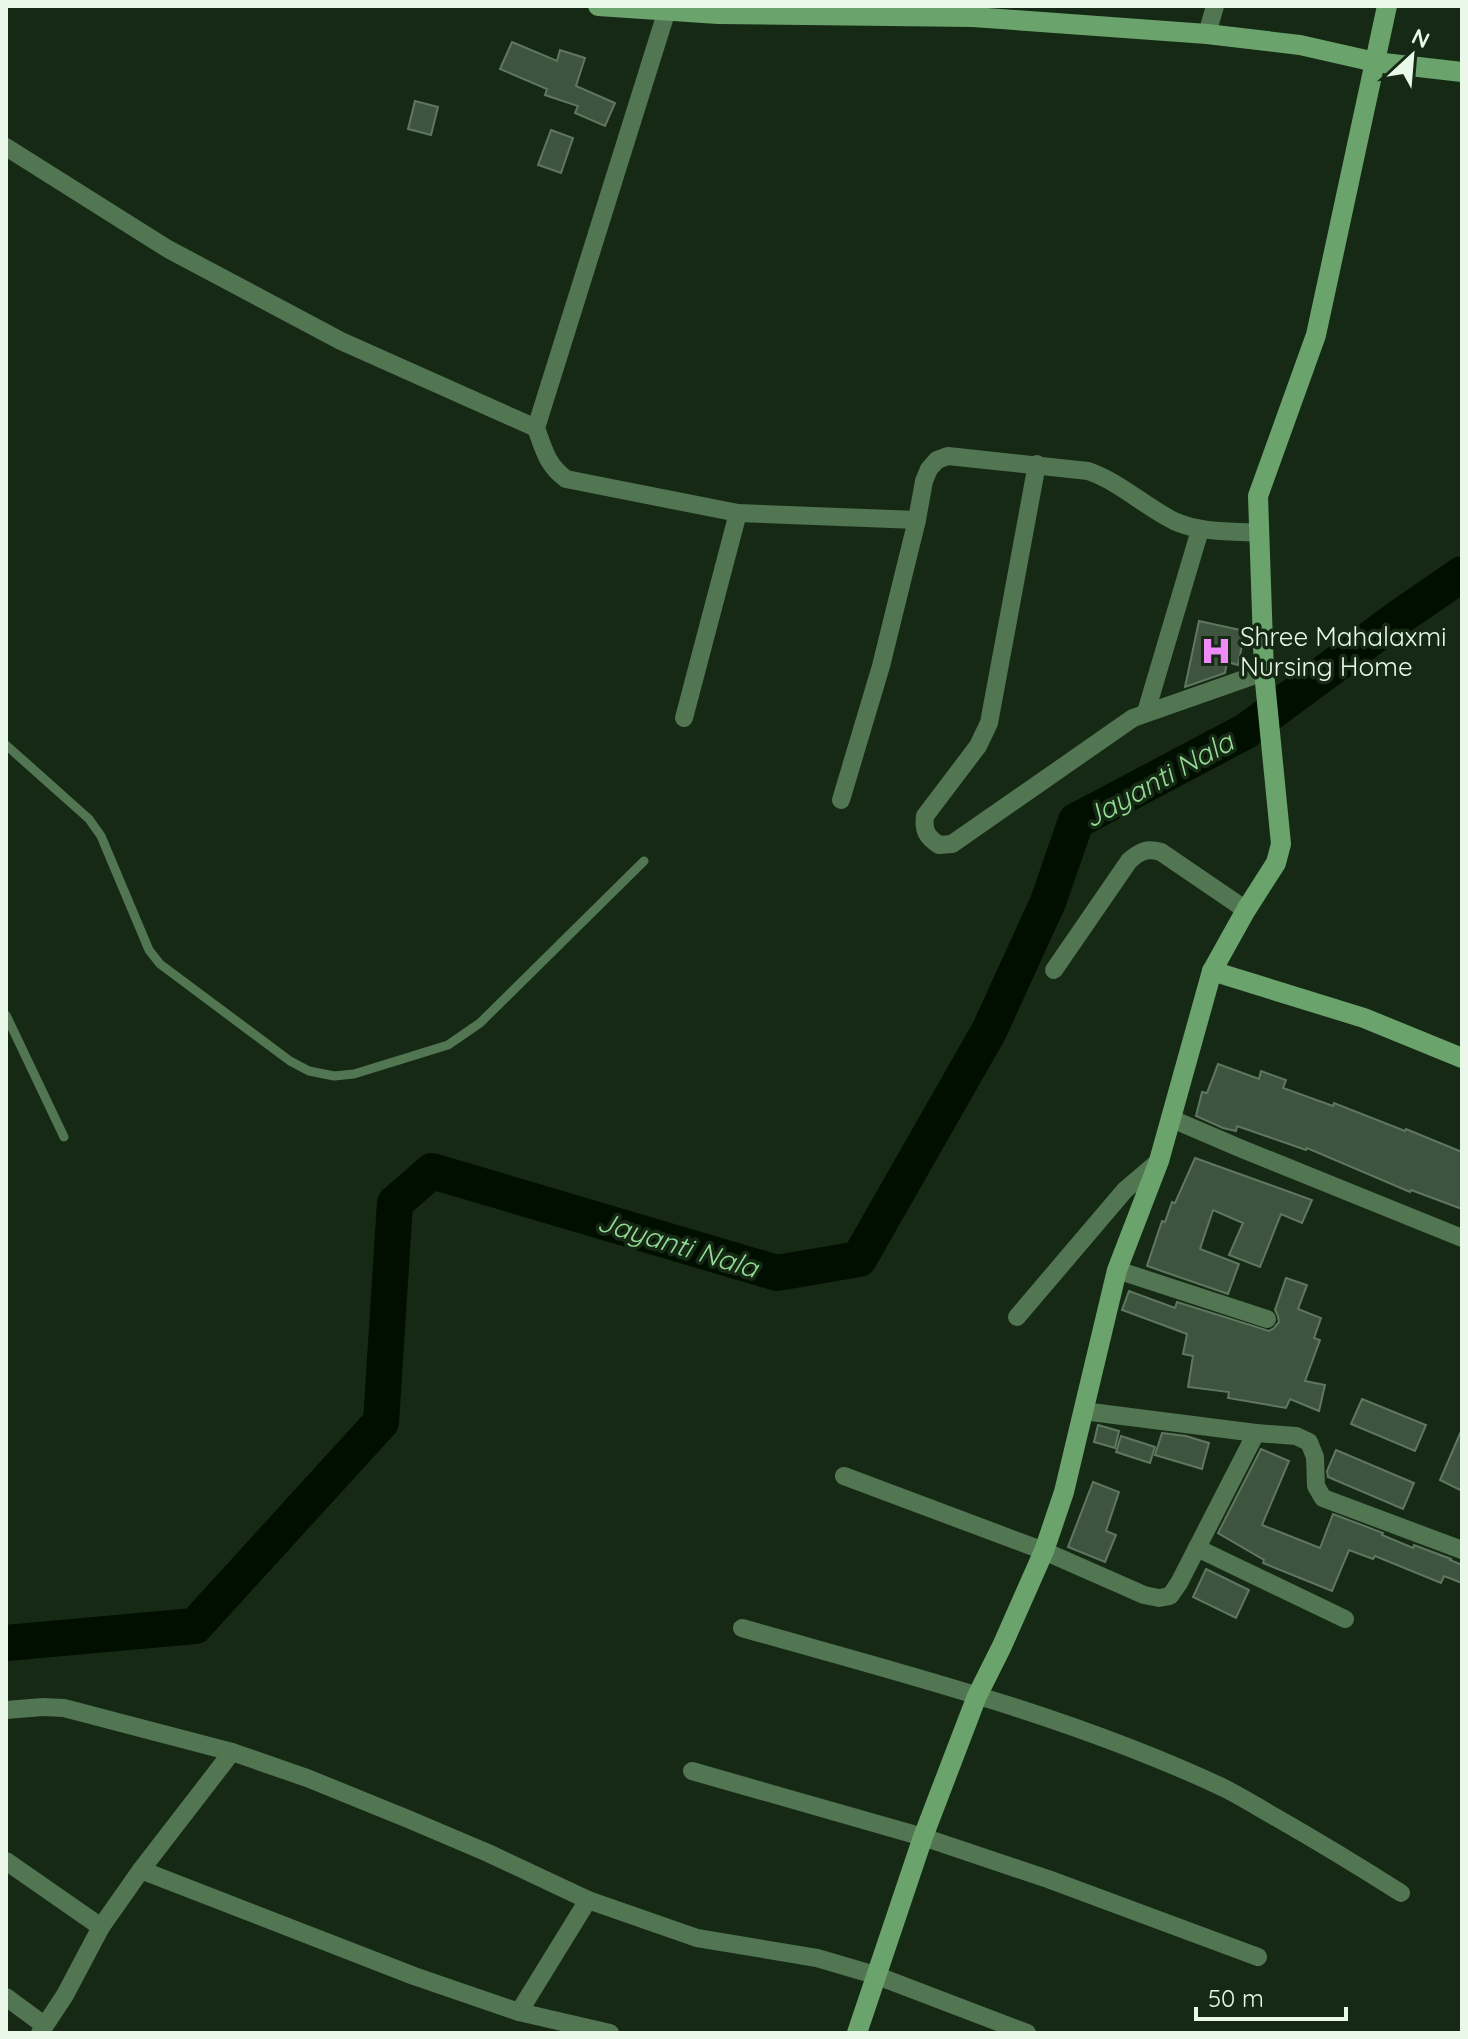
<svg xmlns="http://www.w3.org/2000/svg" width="1468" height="2039" font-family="Quicksand,sans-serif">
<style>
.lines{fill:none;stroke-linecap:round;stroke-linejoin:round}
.river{stroke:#000f00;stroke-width:36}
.building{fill:#3e543e;stroke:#5f775f;stroke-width:2}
.lane{stroke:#527552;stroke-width:9}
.street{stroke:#527552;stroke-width:18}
.secondary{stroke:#6aa36b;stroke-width:20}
.labels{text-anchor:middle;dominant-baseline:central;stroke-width:7;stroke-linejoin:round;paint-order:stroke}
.poi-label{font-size:26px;fill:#eaf8ea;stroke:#152915;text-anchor:start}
.water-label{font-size:28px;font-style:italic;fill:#94db95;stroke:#152915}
</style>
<rect width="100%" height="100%" fill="#152915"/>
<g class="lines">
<!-- river -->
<path class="river" d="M6,1643L195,1626L381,1422L395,1203L432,1171L777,1273L859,1259L989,1031L1048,902L1076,821L1246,731L1401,616L1462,574"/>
</g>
<!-- building -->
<g class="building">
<path d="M512,42L557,61L560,50L585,58L576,86L615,103L605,126L575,113L578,106L545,95L547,89L500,69Z"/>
<path d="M415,101L438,107L431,135L408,129Z"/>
<path d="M551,130L573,138L561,173L538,165Z"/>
<path d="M1199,621L1245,631L1238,665L1227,662L1225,673L1185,687Z"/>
<path d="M1218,1064L1259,1079L1261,1071L1286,1080L1283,1088L1333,1106L1334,1103L1405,1131L1406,1129L1462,1152V1209L1411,1190L1410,1192L1307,1148L1306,1150L1237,1126L1236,1131L1223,1128L1196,1116L1202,1092L1207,1093Z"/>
<path d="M1195,1158L1312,1200L1302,1223L1281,1214L1260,1267L1229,1255L1243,1223L1213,1210L1200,1249L1239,1264L1228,1294L1147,1266L1162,1221L1165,1222L1172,1202L1175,1203Z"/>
<path d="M1286,1278L1307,1285L1298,1309L1321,1318L1314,1338L1320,1340L1305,1381L1325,1385L1319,1411L1290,1399L1286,1408L1228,1398L1229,1392L1188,1387L1193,1356L1183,1354L1187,1334L1122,1310L1129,1291L1175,1308L1177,1302L1269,1331L1274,1328L1279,1322L1278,1316L1275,1310Z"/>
<path d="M1362,1399L1426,1425L1415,1451L1351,1424Z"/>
<path d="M1098,1425L1119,1431L1115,1448L1094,1442Z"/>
<path d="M1462,1429V1491L1440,1480Z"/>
<path d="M1162,1433L1186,1436L1209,1443L1202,1469L1155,1455Z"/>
<path d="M1121,1436L1155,1447L1150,1463L1116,1452Z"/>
<path d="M1261,1449L1289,1461L1262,1525L1320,1548L1333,1514L1383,1533L1382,1535L1413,1548L1414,1545L1451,1559L1450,1560L1462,1565V1583L1444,1576L1441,1583L1375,1556L1373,1559L1349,1550L1332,1591L1263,1563L1264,1560L1218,1533Z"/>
<path d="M1336,1450L1414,1483L1403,1509L1328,1477L1327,1471Z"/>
<path d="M1093,1482L1119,1492L1106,1531L1116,1535L1105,1562L1068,1547Z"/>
<path d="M1206,1569L1249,1590L1236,1618L1193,1597Z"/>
</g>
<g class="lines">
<!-- lane -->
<g class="lane">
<path d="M6,745L89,819L101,836L149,950L160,964L290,1061L309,1071L334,1076L354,1074L448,1045L480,1023L644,861"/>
<path d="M6,1015L64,1137"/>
</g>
<!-- street -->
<g class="street">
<path d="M667,10L536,428C544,450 547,465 566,479L738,513L917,520"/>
<path d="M1207,34L1215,6"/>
<path d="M6,147L168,249L341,341L536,428"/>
<path d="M1037,464L989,723L978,746L925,816C923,831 927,837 939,845L952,844L1133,718L1264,672"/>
<path d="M1146,712L1200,530"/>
<path d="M684,718L738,513"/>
<path d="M841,800L881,666L917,520L924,481L929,469L937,460L948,456L1088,471C1120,482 1144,506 1174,521C1200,533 1231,531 1259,533"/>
<path d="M1054,970L1129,861C1140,851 1147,848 1161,852L1246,910"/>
<path d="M1172,1119L1242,1149L1462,1238"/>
<path d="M1117,1270L1267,1319"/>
<path d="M1017,1317L1125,1190L1159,1161"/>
<path d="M1083,1411L1256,1433L1296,1436L1309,1442L1315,1457L1316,1486L1323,1498L1462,1550"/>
<path d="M844,1476L1044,1551L1144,1595L1159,1598L1170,1596L1179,1583L1256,1433"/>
<path d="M1197,1548L1345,1619"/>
<path d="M742,1628C904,1674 1071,1716 1224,1788C1242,1797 1259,1808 1277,1818C1319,1842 1360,1867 1401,1893"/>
<path d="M6,1710L43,1707L64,1708L232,1752"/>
<path d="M692,1771L923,1837L1048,1879L1258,1957"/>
<path d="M6,1861L101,1927"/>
<path d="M141,1870L232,1752L307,1778L408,1819L488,1853L588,1900L697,1938L817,1958L875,1975L1027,2033"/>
<path d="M6,1997L44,2025"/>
<path d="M519,2012L588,1900"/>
<path d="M40,2033L65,1995L101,1927L141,1870L414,1976L519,2012L610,2033"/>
</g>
<!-- secondary -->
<g class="secondary">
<path d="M598,6L718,14L973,17L1207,34L1300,45L1375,62L1462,72"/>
<path d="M1212,971L1364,1018L1462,1058"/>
<path d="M857,2033L923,1837L977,1696L1002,1646L1044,1551L1064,1492L1117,1270L1159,1161L1212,971L1246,910L1276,863L1281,844L1264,672L1258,496L1316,335L1387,6"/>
</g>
</g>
<!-- icons -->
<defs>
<g id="hospital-bare" transform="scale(2.4)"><path d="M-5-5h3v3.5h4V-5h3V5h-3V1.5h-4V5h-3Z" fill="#ef8bf6" stroke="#152915" stroke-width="2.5" paint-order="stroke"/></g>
</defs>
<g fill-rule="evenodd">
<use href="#hospital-bare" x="1216" y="651"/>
</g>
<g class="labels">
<!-- poi labels -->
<g class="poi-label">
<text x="1240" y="636">Shree Mahalaxmi<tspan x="1240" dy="30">Nursing Home</tspan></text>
</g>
<!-- water labels -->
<g class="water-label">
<text transform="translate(1158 779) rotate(-29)">Jayanti Nala</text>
<text transform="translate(678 1244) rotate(17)">Jayanti Nala</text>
</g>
</g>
<!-- border -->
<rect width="1468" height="2039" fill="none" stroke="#eaf8ea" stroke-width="16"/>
<!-- north arrow -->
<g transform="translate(1412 56) rotate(26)" stroke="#152915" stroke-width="6" paint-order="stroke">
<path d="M0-6L14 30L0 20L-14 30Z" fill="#eaf8ea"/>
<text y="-12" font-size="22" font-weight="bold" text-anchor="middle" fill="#eaf8ea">N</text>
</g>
<!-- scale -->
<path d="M1196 2007v12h150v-12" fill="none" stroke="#eaf8ea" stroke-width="4"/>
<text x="1208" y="2007" font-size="24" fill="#eaf8ea" stroke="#152915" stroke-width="6" paint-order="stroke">50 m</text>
</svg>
